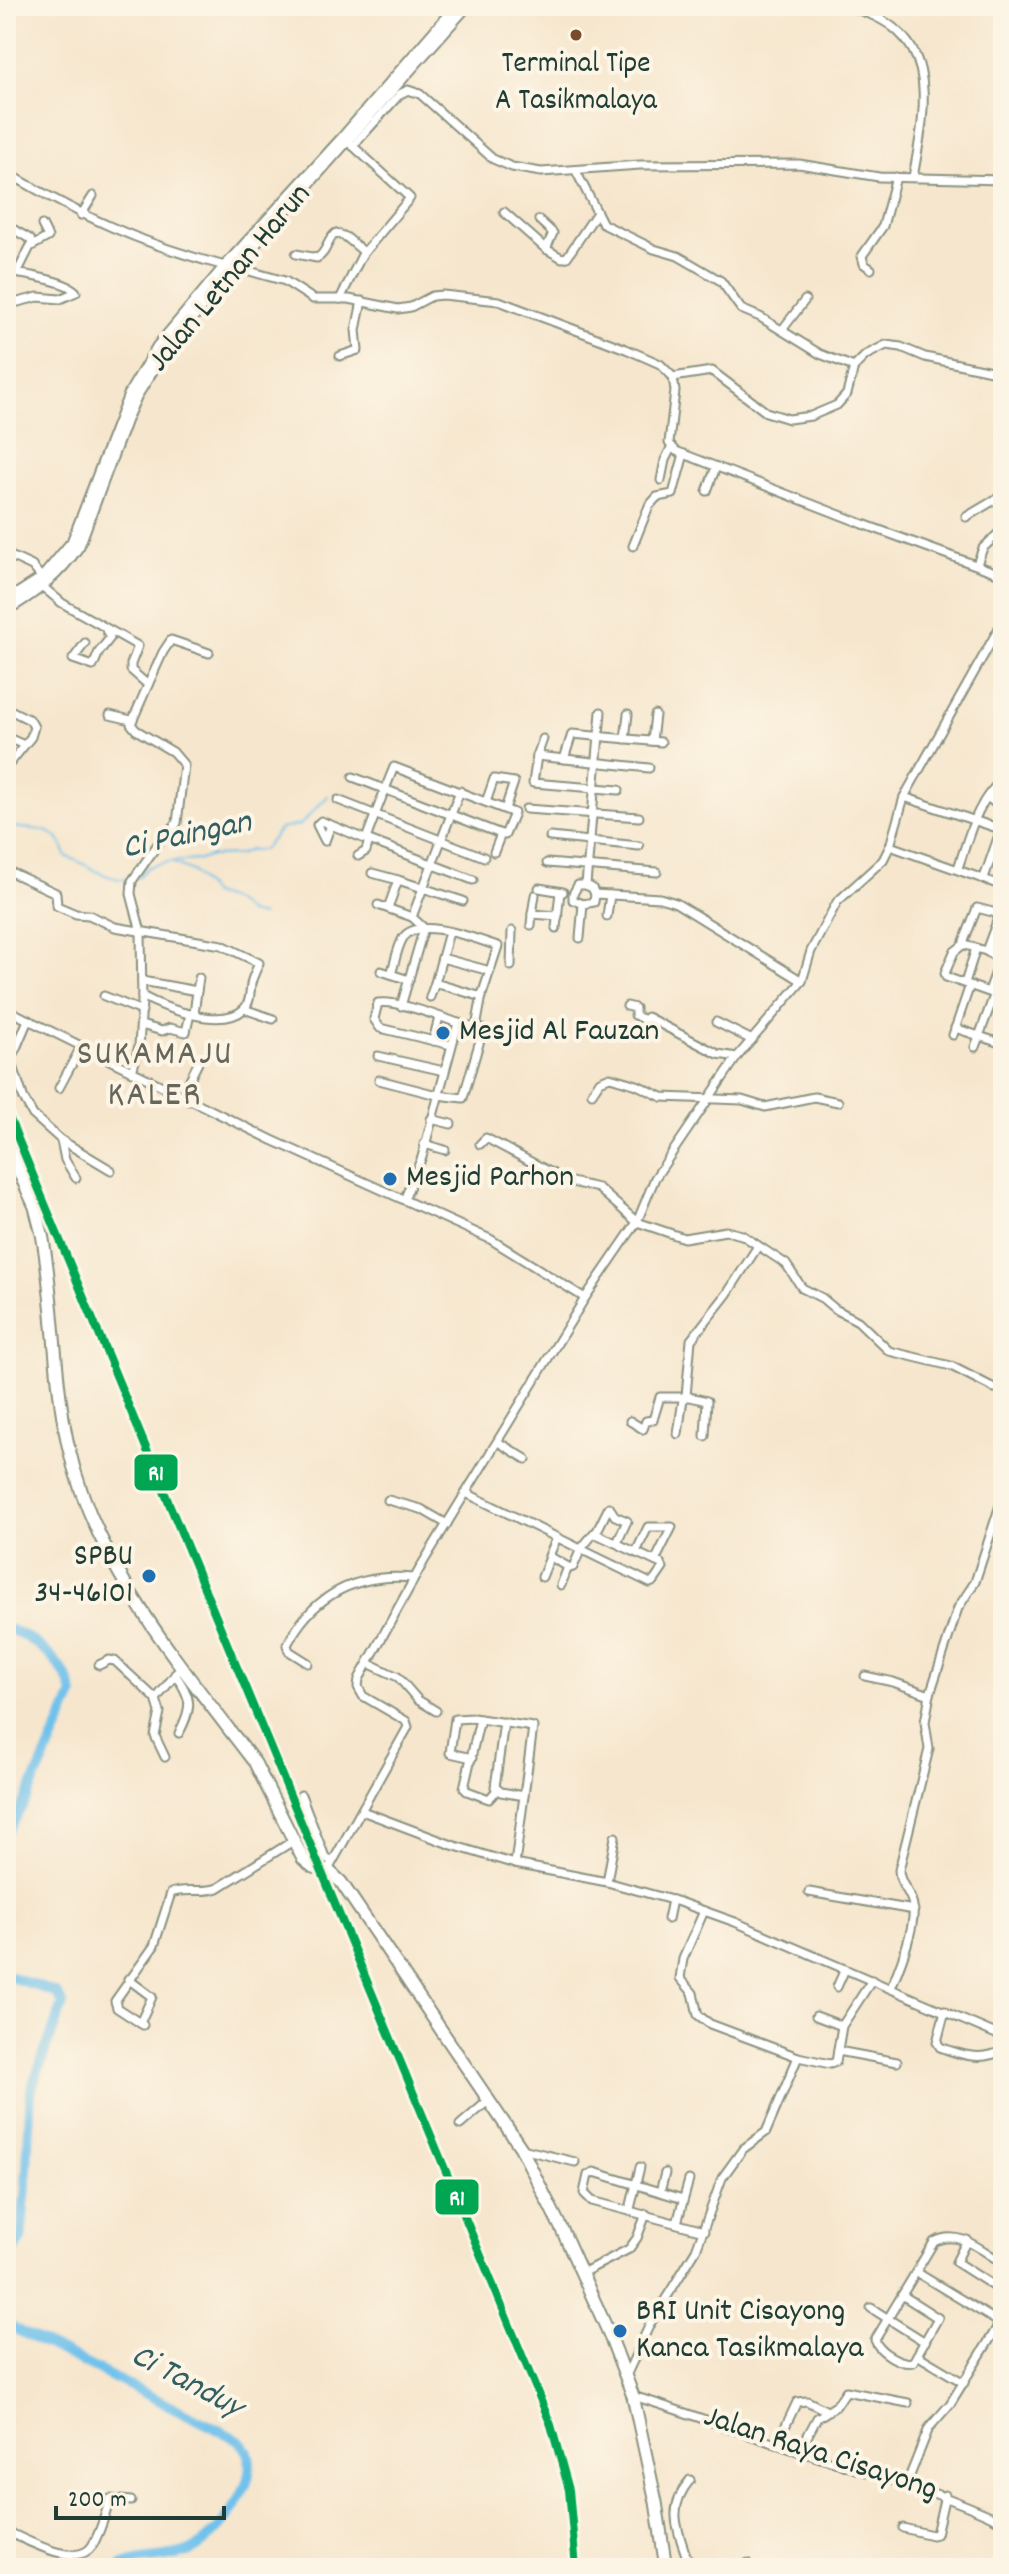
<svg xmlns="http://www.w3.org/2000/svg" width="1009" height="2574" font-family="Dekko,sans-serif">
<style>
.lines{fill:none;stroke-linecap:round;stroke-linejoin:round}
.stream{stroke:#6fc1eb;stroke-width:2}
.river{stroke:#6fc1eb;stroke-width:10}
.minor-casing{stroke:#8a9280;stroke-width:11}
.major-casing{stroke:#8a9280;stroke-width:13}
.highway-casing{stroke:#8a9280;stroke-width:15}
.minor{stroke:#fff;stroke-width:7}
.major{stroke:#fff;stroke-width:9}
.highway{stroke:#fff;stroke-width:11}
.rail-1-casing{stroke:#fcf5e5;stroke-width:14}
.rail-1{stroke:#00a651;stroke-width:8}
.bus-dot{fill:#7a4b2a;stroke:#fcf5e5;stroke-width:3}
.poi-dot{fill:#1f6fb2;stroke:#fcf5e5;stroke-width:3}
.labels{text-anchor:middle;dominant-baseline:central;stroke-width:8;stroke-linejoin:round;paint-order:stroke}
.bus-label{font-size:30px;fill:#1f3d34;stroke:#fcf5e5}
.street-label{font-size:32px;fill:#1f3d34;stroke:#fcf5e5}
.poi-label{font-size:32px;fill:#1f3d34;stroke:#fcf5e5;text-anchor:start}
.water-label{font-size:34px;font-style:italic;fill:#335e62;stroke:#fcf5e5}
.quarter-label{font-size:36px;letter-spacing:2px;fill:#66675a;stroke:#fcf5e5}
.line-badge{stroke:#fcf5e5;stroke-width:3}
.badge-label{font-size:22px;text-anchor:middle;font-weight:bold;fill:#fff}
</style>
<rect width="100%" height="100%" fill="#fcf5e5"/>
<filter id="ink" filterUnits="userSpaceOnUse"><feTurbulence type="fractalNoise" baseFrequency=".0125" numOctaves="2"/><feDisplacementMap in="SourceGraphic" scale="16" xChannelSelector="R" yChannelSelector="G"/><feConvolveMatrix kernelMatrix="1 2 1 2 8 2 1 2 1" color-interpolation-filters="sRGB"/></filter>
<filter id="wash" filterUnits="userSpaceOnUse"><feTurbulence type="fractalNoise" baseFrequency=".006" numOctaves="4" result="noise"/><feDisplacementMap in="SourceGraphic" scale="32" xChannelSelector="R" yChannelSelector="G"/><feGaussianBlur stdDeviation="1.8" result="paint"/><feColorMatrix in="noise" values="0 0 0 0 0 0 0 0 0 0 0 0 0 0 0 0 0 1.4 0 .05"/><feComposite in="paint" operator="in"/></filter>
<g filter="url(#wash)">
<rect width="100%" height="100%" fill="#f6e6cd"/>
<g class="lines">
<!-- stream -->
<g class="stream">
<path d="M6,825C33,834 55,819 66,856C89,864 107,882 131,879"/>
<path d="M174,863L192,871L212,894L234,901L248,913L262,916"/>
<path d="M138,878L148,867L167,862L199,860L211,856L238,855L250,850H263L280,829L300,825L328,796"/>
</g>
<!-- river -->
<g class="river">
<path d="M6,1628C34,1637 68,1666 73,1695L27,1798L6,1833"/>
<path d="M6,1975L56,1993L63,2004L31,2089L26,2186L21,2239L6,2262"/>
<path d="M6,2322L19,2331L239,2440C243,2445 248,2450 249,2456C255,2489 218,2538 190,2551C167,2561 140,2555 118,2568"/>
</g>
</g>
</g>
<g filter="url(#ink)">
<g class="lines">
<!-- minor casing -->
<g class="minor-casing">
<g id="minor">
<path d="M844,6C941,29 928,98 913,177"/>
<path d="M345,140L353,146L400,94L408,90L420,94L493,159L512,167L541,172L640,165L799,164L879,177L1003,180"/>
<path d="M576,171L603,224L654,249L678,256L721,281L741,309L760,317L820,354L854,367"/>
<path d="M6,172C81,216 141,244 225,266"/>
<path d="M504,212L546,249L562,258L567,257L596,214"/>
<path d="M81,215L93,196"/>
<path d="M539,220L553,233L546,249"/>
<path d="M6,225L30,239L32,244"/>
<path d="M296,254L317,258C328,252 326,240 336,233L346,237L364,252"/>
<path d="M235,267L285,281L313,299H349L398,309L411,307L432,296L443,295L499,301L626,349L660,364L673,377L675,391L669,443L676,451L863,524L1003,575"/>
<path d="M871,269L864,264L862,256L883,226L896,177"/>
<path d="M6,273C20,273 68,281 76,292L60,299L38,297L6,305"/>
<path d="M17,273L30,247L48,237L42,225"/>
<path d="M340,299L362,255L410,198L353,146"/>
<path d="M782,330L805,300"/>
<path d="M340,356L358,350L356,330L362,301"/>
<path d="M673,377L712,371L766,412L789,419L811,416L837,405L847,394L854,367L866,355L886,345L901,347L925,357L991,371H1003"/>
<path d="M661,480L665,460L671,448"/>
<path d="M707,491L716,467"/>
<path d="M966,517L1003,495"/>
<path d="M633,546L649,506L657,497L673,494L684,454"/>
<path d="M6,554L32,566L42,578"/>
<path d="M977,564L983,548L1003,529"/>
<path d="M43,587L62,603L138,646L131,664V670L148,685L131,724L136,730L173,752L184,765L177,823L160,841L132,881L131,894L141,932L142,1002L139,1046L132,1072"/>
<path d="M85,643L73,659L93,666L99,652L110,638L106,630"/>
<path d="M148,685L163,652L171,640L209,653"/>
<path d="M6,708L30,720L34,727L31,737L6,768"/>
<path d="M601,712L586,885L592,888L595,894L660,898L676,903L802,981"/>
<path d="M110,715L131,720"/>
<path d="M6,737L24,745"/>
<path d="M543,739L537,756L533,783L619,790"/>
<path d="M625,739L628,714"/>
<path d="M652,741L655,715"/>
<path d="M537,756L649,768"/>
<path d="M564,759L572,734L661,742"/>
<path d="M353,777C402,796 452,815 501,834L505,835L514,813L394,767C384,791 375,815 366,839"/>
<path d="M904,797L1003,830"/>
<path d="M987,797L1003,809"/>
<path d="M338,800L484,857"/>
<path d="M486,802L494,779L514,782L505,809"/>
<path d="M526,809L639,817"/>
<path d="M331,825L321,821L317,825L325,841L331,825L367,840"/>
<path d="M550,837L639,846"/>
<path d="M890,846L1003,886"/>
<path d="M494,852L501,834"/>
<path d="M358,856L366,851L369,840L473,880"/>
<path d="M547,863L657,872"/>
<path d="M958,868C968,840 977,798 1003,780"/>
<path d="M6,870L56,893L57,906L76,914L89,915L115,927L222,945L259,963C257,968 254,974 252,980C249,989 252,1001 244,1009C222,1030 164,1008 142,996"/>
<path d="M372,873L398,880L388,908"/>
<path d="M984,878L1001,829"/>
<path d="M398,880L463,901"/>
<path d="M539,888L563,892"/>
<path d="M583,904L573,900V894L578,885H586"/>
<path d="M378,905L412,917"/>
<path d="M1003,905L986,951L997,958L998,966L1003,972"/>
<path d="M532,914L535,895"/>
<path d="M607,916L610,895"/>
<path d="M531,925L532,914L558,916"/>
<path d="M556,928L560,892"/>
<path d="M449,932L435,983L482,997"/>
<path d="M580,938L583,904L594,902L595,894"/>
<path d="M964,944L954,952L945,973L946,977L1003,997"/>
<path d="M986,951L965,945L964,941L977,908L1000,914"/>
<path d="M442,958L490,971"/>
<path d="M511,966L512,931"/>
<path d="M381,971L409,980"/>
<path d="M391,974C395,963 397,948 403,938C418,915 478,940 498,946L482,995L476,1028"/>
<path d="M142,981L197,991L199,978"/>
<path d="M965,983L976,948"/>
<path d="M989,991L998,966"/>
<path d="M104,996L142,1011"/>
<path d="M430,997L435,983"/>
<path d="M401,1006L424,928L412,917L460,791"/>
<path d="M627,1006L635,1008V1015L644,1020L647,1017L718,1054L737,1057"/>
<path d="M6,1009L272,1140L490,1239L585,1298"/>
<path d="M244,1009L273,1019"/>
<path d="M194,1014L197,991"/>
<path d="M28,1020L11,1060L24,1099L33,1115L61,1140L111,1170"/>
<path d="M716,1022L752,1040"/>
<path d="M458,1023L494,1032"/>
<path d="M141,1025L162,1031L170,1028L186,1032L190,1014"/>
<path d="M955,1028L1003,1044"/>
<path d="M953,1035L970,985"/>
<path d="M433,1041L439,1017"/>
<path d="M975,1047L995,993"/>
<path d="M378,1056L444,1071"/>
<path d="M379,1080L437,1095L463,1098L483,1030"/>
<path d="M59,1088L81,1047"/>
<path d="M592,1093L600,1081L610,1077L637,1085L662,1097L742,1100L765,1107L814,1097L838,1102"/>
<path d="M189,1101L192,1093L189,1081L198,1063"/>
<path d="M431,1119L451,1124"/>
<path d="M61,1140L65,1160L76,1178"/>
<path d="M424,1144L445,1150"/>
<path d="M480,1144L486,1138L567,1181L598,1188L637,1222L684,1238L726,1231L742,1235L786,1264L802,1288L822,1298L835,1309L858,1321L889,1351L951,1366L994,1388H1003"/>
<path d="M404,1200L422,1157L458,1023C438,1016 396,1000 378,1003L374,1019L380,1028L451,1045"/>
<path d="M630,1421L643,1429L646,1421L653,1420L660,1397H688"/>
<path d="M678,1434L683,1399"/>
<path d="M705,1436L707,1401L686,1396L691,1340L727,1294L758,1246"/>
<path d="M498,1442L526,1459"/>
<path d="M466,1493C527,1523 588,1553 650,1583L654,1581L663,1568L661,1564L594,1533L581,1549L573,1567L570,1568L549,1556L557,1537"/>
<path d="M388,1500L421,1509L447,1524"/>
<path d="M596,1533L609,1507L615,1516L627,1521L617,1543"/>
<path d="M636,1552L648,1527H672L655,1561"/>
<path d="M542,1577L550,1557"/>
<path d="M561,1585L568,1567"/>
<path d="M308,1663L289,1651L287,1645C314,1593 358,1573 414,1578"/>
<path d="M368,1663L398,1677L418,1700L436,1711"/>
<path d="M99,1665L109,1660L115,1661L156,1699"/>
<path d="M175,1674C192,1699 193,1706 179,1733"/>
<path d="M865,1676L893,1682L930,1695"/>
<path d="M480,1719L464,1788L467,1791L489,1799L497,1790"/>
<path d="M504,1722L495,1787L501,1792L524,1796"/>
<path d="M165,1757L155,1736L160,1712L156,1699L182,1666"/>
<path d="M472,1758L450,1753L455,1719L473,1718L533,1727L515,1864"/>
<path d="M301,1795L325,1857L332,1862"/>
<path d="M362,1811L452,1845L515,1864L607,1882L679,1902L735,1922L1003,2037"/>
<path d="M328,1870L408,1727L406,1721L363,1696L358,1687L359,1679L424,1561L585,1298L637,1222L655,1178L737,1057L802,981L811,951L837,902L883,860L890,846L904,797L1003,621"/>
<path d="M607,1882L615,1837"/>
<path d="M809,1892L914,1910"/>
<path d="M704,1911L683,1959L680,1978L693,1993L698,2015L710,2024L798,2057"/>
<path d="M668,1919L672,1900"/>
<path d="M128,1979L152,1997L140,2023"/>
<path d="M837,1987L845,1969"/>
<path d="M891,1988C899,1968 916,1927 913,1906C911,1891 899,1885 899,1870L929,1749L925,1722L930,1694L958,1608L975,1582L1003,1496"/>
<path d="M945,2011L937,2042L940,2047C961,2055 982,2062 1003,2050"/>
<path d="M816,2016L842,2026"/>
<path d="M143,2025L117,2008L115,2001L154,1946L171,1893C186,1887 202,1894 218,1888L293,1841"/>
<path d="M838,2051L897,2062"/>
<path d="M460,2125L489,2100"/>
<path d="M522,2149L575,2162"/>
<path d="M660,2192L665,2173"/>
<path d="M683,2199L594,2172L588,2175L584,2193L592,2201L704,2231"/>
<path d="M630,2209L640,2167"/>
<path d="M677,2223L689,2180"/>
<path d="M967,2240L956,2262L1003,2292"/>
<path d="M916,2272L1000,2323"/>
<path d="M582,2273L629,2249L637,2238L646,2214"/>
<path d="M902,2295L938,2318L917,2355L964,2383"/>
<path d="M871,2308L925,2342"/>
<path d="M917,2355L913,2362C901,2365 879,2352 875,2340L934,2242C959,2228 982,2251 1003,2263"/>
<path d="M626,2376L650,2324L696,2250L722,2178L743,2149L766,2132L798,2057L830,2064L836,2062L842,2026L872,1980"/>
<path d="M633,2396C690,2413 745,2435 801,2452C870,2474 938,2490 1003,2522"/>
<path d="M777,2444L797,2402L807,2401L827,2411"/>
<path d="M799,2452L817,2418L836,2406L846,2391L908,2403"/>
<path d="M690,2480C664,2511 680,2533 690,2568"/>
<path d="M907,2483L929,2428L950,2404L1003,2318"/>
<path d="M903,2528L932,2535L936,2534L945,2495"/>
<path d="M6,2531C25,2539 77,2569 92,2546C101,2532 105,2514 110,2499L131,2501"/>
<path d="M743,2568L748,2563"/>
</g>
</g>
<!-- major casing -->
<g class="major-casing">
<g id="major">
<path d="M6,601L42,578L72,542L130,392L157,347L225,266L342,138L456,6"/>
<path d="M6,610C36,593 59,575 79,546L127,417L137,395L164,352L235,267L467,6"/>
</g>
</g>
<!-- highway casing -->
<g class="highway-casing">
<path id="highway" d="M6,1143L35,1207L42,1234C55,1304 53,1376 68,1445C95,1567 181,1666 255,1763L303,1859L313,1867L328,1870L341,1882L521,2148L564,2234L611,2338L633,2396L656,2502L666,2568"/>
</g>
<!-- minor -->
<use href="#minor" class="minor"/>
<!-- major -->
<use href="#major" class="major"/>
<!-- highway -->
<use href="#highway" class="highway"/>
<!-- rail-1 casing -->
<g class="rail-1-casing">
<path id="rail-1" d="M6,1110L551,2425L569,2490L576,2568"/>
</g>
<!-- rail-1 -->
<use href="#rail-1" class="rail-1"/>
</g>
</g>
<!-- markers -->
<circle class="bus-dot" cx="576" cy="35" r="7"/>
<g class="poi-dot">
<circle cx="443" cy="1033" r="8"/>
<circle cx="390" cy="1179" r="8"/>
<circle cx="149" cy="1576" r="8"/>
<circle cx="620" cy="2331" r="8"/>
</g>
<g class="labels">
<!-- bus labels -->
<g class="bus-label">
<text x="576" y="65">Terminal Tipe<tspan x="576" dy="37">A Tasikmalaya</tspan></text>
</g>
<!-- street labels -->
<g class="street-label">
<text transform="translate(231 279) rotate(-50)">Jalan Letnan Harun</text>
<text transform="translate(820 2455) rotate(18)">Jalan Raya Cisayong</text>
</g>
<!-- poi labels -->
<g class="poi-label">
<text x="459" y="1033">Mesjid Al Fauzan</text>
<text x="406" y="1179">Mesjid Parhon</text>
<text x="133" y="1558" text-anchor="end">SPBU<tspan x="133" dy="37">34-46101</tspan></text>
<text x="636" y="2313">BRI Unit Cisayong<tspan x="636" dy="37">Kanca Tasikmalaya</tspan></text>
</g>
<!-- water labels -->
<g class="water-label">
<text transform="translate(187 837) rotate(-12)">Ci Paingan</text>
<text transform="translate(186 2383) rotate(28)">Ci Tanduy</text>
</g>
<!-- quarter labels -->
<g class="quarter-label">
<text x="155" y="1056">SUKAMAJU<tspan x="155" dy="41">KALER</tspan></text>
</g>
</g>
<g class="line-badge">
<rect x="133" y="1453" width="46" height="39" rx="8" fill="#00a651"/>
<rect x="434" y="2178" width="46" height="38" rx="8" fill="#00a651"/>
</g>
<g class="badge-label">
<text x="156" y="1480">R1</text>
<text x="457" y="2205">R1</text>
</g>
<!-- margin -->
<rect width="1009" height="2574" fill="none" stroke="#fcf5e5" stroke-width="32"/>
<!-- scale -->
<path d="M56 2506v12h168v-12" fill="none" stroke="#1f3d34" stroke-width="4"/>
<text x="68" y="2506" font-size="24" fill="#1f3d34" stroke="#fcf5e5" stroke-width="6" paint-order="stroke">200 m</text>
</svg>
